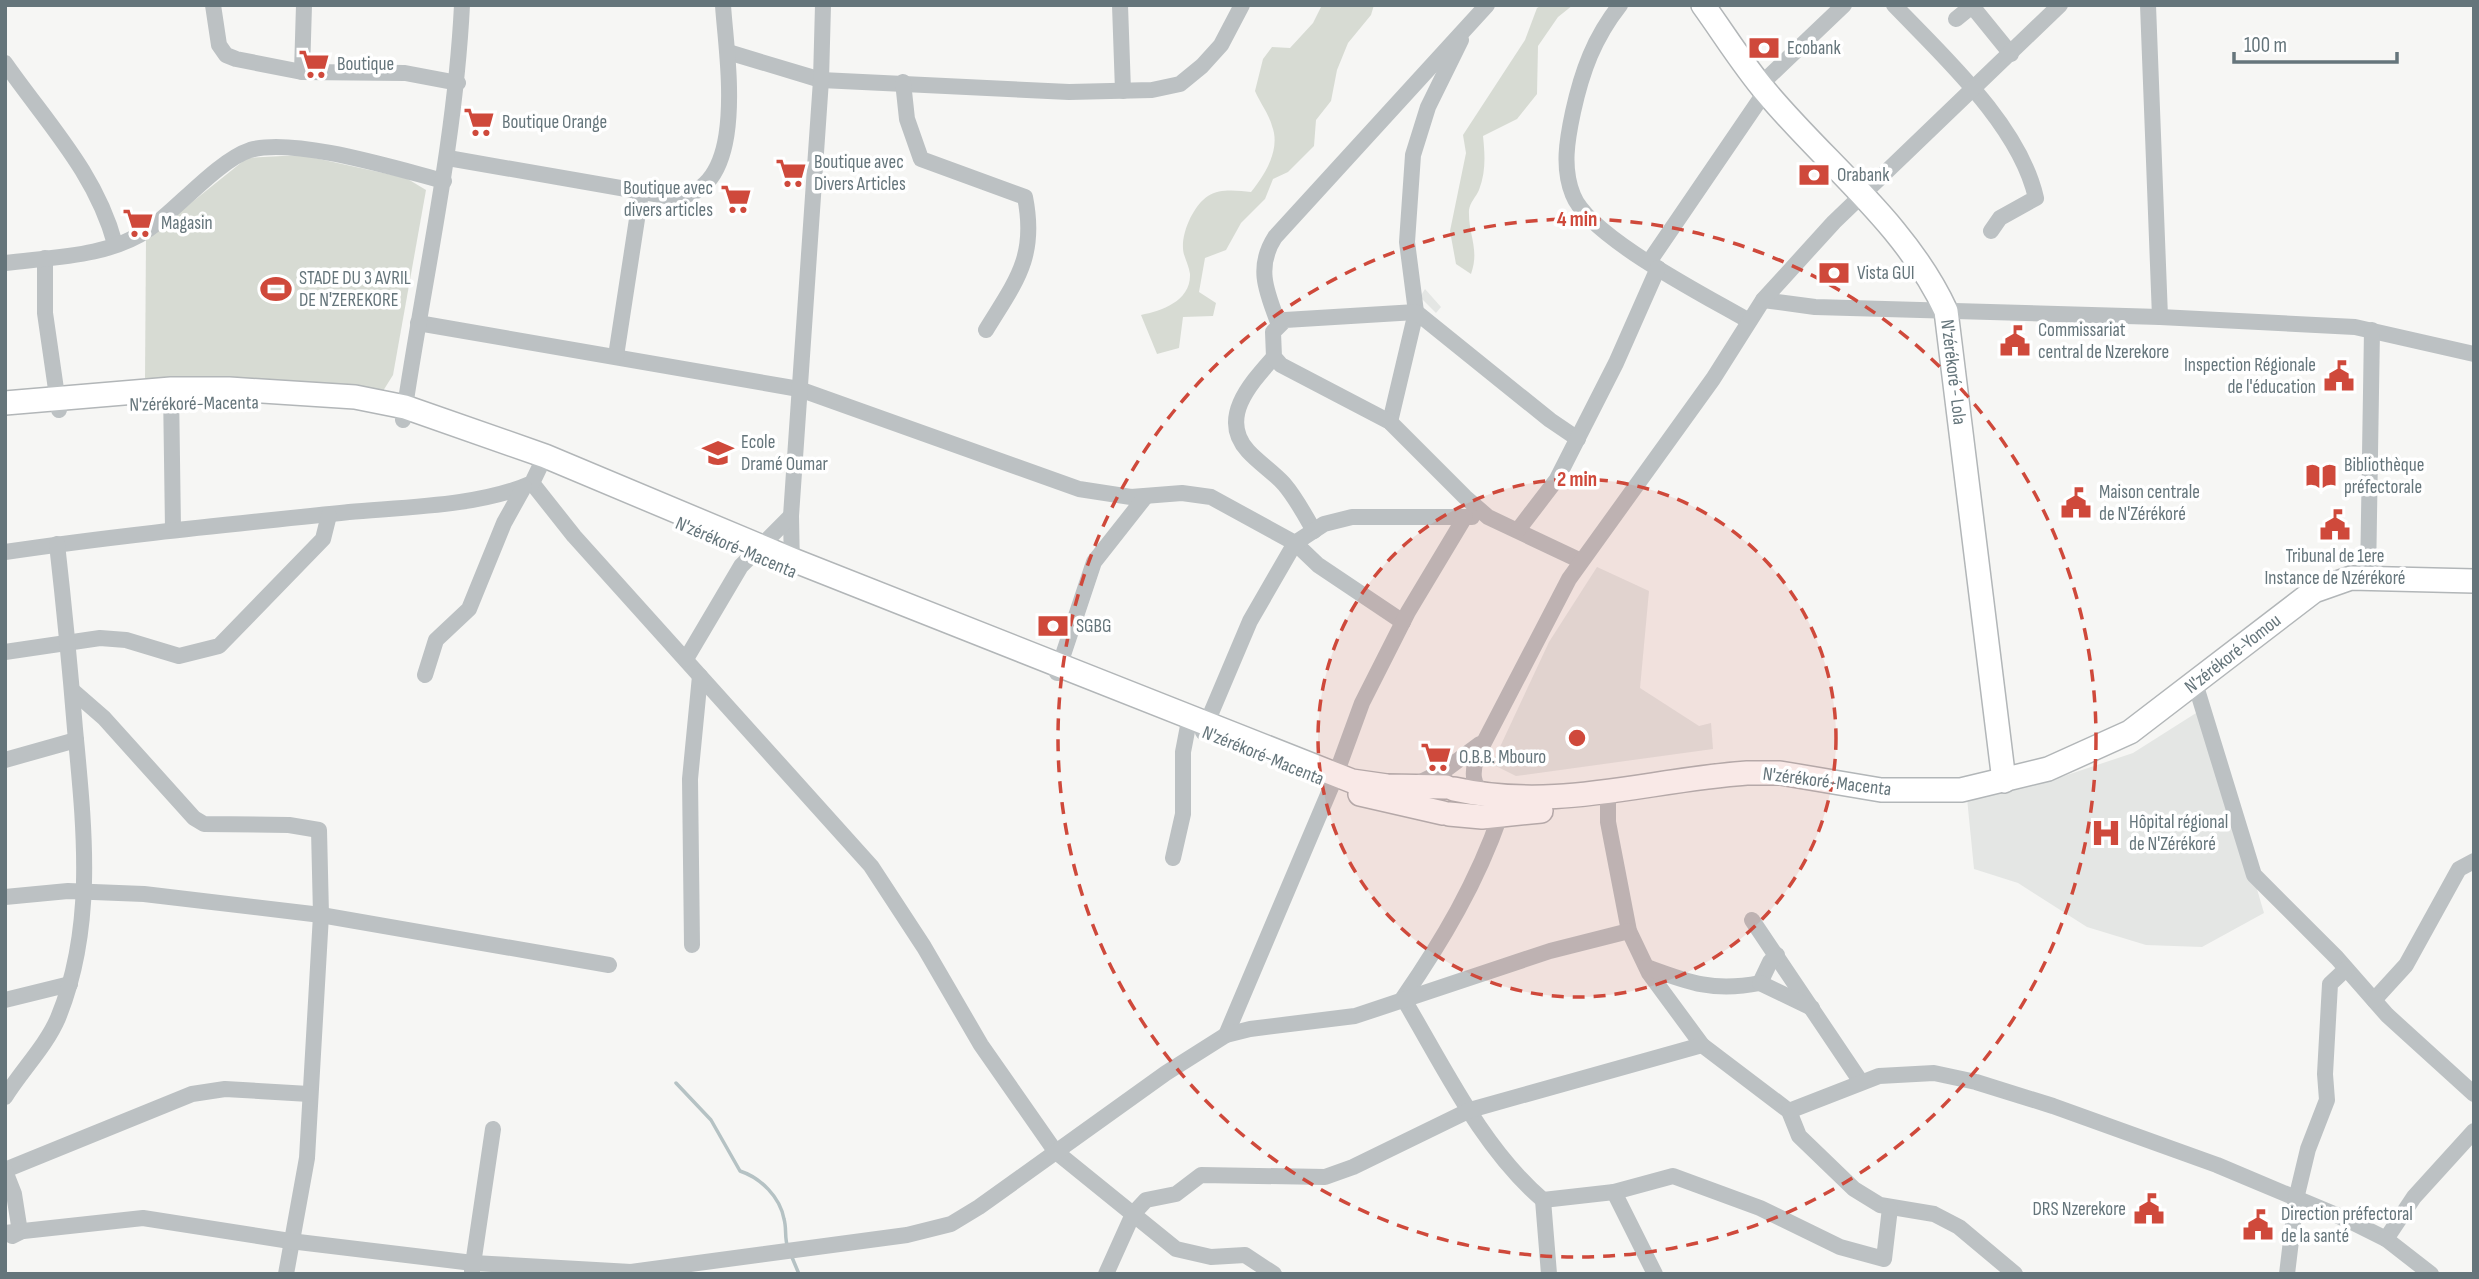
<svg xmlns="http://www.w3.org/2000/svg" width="2479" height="1279" font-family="'Sofia Sans Condensed',sans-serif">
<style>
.built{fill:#e4e6e4}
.green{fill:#d7dbd3}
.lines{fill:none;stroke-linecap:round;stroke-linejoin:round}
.stream{stroke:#b5c2c4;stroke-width:3.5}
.highway-casing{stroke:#b2b6b8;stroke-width:26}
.minor{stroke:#bcc1c3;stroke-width:16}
.highway{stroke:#fff;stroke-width:23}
.ring{fill:none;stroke:#cf493b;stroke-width:3.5;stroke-dasharray:12 9}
.labels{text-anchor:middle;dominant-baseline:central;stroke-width:7;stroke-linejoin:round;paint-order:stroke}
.poi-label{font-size:19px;fill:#65757b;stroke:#fff;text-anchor:start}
.street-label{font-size:19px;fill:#65757b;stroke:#fff}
.centre{fill:#cf493b;stroke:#fff;stroke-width:3.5}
.ring-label{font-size:21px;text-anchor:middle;font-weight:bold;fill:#cf493b;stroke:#fff;stroke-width:7;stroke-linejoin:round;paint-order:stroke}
</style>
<rect width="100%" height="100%" fill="#f6f6f4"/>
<!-- built -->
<g class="built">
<path d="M1425,289L1441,307L1436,313L1420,297Z"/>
<path d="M1597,567L1649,591L1640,688L1699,726L1711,723L1713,749L1516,776L1492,764L1549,642Z"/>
<path d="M2204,708L2264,913L2202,947L2146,945L2087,927L2018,883L1974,869L1967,798L2061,777L2133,753Z"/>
</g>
<!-- green -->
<g class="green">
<path d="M1322,5H1374L1371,15L1348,43L1337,70L1331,101L1316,120L1314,146L1288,172L1273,179L1265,199L1241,223L1226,250L1205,258L1199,292L1216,303L1213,316L1183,317L1179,348L1157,354L1141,315C1162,311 1191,301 1190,274C1189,265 1183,256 1183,248C1182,231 1194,205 1208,196C1221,188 1238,191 1251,192C1265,175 1281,149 1272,126C1269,114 1260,103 1255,91L1263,59L1272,47L1290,48L1313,23Z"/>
<path d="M1542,5H1573L1558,17L1538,46L1537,94L1517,119L1483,136C1485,155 1486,172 1479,190C1476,197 1470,202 1469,210C1468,235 1480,249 1471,274L1456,264L1450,231L1466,153L1463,135L1525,40L1537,8Z"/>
<path d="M301,155L406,178L426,190L393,375L383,391L145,378L146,239L247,158Z"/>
</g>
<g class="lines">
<!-- stream -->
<g class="stream">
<path d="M676,1083L711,1120L740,1171C761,1178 780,1197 784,1219C787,1229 784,1238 788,1248"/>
<path d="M791,1255L799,1274"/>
</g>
<!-- highway casing -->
<g class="highway-casing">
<g id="highway">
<path d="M1703,5C1724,34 1743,65 1766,92C1826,164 1906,224 1946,311L2004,781"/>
<path d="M5,403L171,389H229L355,397L405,407L545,456L793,560L1352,781L1387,786L1446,787"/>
<path d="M1454,789C1557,812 1646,780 1747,773H1780L1881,790H1961L2048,769L2130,732L2314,591L2351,578L2474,581"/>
<path d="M1360,794L1443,813"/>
<path d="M1449,814L1482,817L1541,811"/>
</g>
</g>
<!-- minor -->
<g class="minor">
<path d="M213,5L219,45L226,55L236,59L302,72L405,73L458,83"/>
<path d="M1120,5L1123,91"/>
<path d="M1620,5C1594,38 1582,71 1573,112C1567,140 1562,168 1573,195C1589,237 1708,297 1749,321"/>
<path d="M1894,5C1944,57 2020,126 2036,198L2000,218L1991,231"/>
<path d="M2148,5L2160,317"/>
<path d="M1956,19L1972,6L2011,54"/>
<path d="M728,52L821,80L1069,92L1152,90L1180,84L1202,66L1221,45L1242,5"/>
<path d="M5,63C47,123 96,173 115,244"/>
<path d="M302,72L304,5"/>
<path d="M903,82L907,119L921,159L1025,197C1037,257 1016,281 986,330"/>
<path d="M1760,85L1844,5"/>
<path d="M448,158L672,197C751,195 726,56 723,5"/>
<path d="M45,258V313L59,410"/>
<path d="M1649,262L1765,92"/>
<path d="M5,263C52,257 109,257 149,229C177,209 219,160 250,150C295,137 397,169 444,181"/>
<path d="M1763,300L1815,307L2160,317L2355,327L2474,354"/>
<path d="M418,323L799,389L1079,489L1131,497L1182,493L1211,497L1295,543L1318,565L1403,622"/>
<path d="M1279,325C1267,293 1255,268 1275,237L1487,5"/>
<path d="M616,356L641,193"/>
<path d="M1274,357C1251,383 1218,418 1248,451C1259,463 1273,472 1284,484C1296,498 1305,515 1314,531"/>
<path d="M171,389L173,529"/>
<path d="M403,420C423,282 455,146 462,5"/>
<path d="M1390,422L1416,312L1407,242L1413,155L1428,107L1461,40"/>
<path d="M1578,439L1550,420L1416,312L1285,320L1273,332L1274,357L1281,365L1390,422L1465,497L1488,517L1581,561"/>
<path d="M532,483L574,536L871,866L924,947L981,1045L1055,1151L1176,1249L1211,1257L1245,1255L1274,1274"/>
<path d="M1518,530L1557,479L1616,363L1658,268"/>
<path d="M5,552C120,535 234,524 349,512C405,507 481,506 532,483L545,456"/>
<path d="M792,569L791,516L821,80L823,5"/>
<path d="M2368,578L2372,330"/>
<path d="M5,652L100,638L126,640L179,656L219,646L323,539L329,515"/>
<path d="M686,659L741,566L791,516"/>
<path d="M1057,673L1094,562L1146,496"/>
<path d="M425,675L436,640L469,609L504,523L524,487"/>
<path d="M2195,683L2254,875L2337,958L2387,1015L2474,1094"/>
<path d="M73,691L104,718L194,818L204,824L289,825L319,830L321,915L307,1158L286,1274"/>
<path d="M1203,732L1250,621L1295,543L1324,524L1352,517H1472"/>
<path d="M5,760L76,740"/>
<path d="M1417,784L1445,770L1480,744"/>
<path d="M1608,793V822L1629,931L1649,973L1702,1045L1789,1111L1799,1136L1854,1189L1880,1205L1934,1214L1959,1227L2015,1274"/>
<path d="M1487,795C1470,786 1472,770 1478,754L1569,579L1713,379L1763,300L1834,222L2060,5"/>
<path d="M1500,816C1477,882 1443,940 1403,998C1444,1067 1482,1148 1543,1200L1614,1192L1673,1176L1760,1208L1840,1247L1884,1259L1890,1208"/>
<path d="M1173,858L1183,814V752L1188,726"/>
<path d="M5,897L68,891L144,894L321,915L609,965"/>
<path d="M1752,920L1861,1082"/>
<path d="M692,945L690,779L700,676"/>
<path d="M1647,967C1690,983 1714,992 1760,983L1770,962L1777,955"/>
<path d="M1760,983L1812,1008"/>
<path d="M5,1000L70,984"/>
<path d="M2374,1000L2406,965L2459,869L2474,861"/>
<path d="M1226,1035L1332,785L1362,703L1408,612L1465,517"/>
<path d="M5,1097C21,1071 46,1046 58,1018C96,926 84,825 75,729C70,667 64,606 57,544"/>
<path d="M1789,1111L1879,1076L1934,1073L1976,1082L2053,1106L2217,1165L2348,1220L2386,1239L2431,1274"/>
<path d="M5,1170L192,1094L225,1089L309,1094"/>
<path d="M5,1171L14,1194L20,1232L12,1236"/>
<path d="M1614,1192L1655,1274"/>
<path d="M1543,1200L1549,1274"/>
<path d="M5,1233L143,1218L290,1241L473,1263L631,1272L907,1235L951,1224L979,1207L1166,1073L1226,1035L1250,1029L1355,1016L1550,951L1629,931"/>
<path d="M2386,1239L2414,1197L2474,1131"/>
<path d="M472,1271L493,1129"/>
<path d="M1106,1274L1133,1214L1146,1200L1176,1194L1201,1175L1325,1177L1353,1167L1470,1110L1702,1045"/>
<path d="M2287,1274L2296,1199L2308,1149L2327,1100L2325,1074L2330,984L2346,969"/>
</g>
<!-- highway -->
<use href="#highway" class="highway"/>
</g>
<!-- distance rings -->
<circle cx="1577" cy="738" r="259" fill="#cf493b" fill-opacity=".12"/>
<g class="ring">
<circle cx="1577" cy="738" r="259"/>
<circle cx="1577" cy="738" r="519"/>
</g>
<!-- icons -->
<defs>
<g id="bank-bare" transform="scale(2.415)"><path d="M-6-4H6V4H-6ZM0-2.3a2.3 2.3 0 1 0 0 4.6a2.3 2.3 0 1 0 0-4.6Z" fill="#cf493b" stroke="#fff" stroke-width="2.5" paint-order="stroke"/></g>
<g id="supermarket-bare" transform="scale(2.415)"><path d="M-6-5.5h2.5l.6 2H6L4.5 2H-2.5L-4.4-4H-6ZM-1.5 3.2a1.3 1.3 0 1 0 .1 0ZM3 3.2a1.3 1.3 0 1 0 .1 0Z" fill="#cf493b" stroke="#fff" stroke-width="2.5" paint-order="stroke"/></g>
<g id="stadium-bare" transform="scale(2.415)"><path d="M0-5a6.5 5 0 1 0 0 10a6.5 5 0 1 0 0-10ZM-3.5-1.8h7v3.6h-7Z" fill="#cf493b" stroke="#fff" stroke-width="2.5" paint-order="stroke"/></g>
<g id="civic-bare" transform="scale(2.415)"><path d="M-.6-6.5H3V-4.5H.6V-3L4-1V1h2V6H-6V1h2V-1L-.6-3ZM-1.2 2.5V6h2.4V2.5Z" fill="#cf493b" stroke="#fff" stroke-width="2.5" paint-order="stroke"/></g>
<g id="school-bare" transform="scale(2.415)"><path d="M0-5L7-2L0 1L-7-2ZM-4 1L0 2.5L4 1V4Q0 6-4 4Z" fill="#cf493b" stroke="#fff" stroke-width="2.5" paint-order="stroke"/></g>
<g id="library-bare" transform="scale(2.415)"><path d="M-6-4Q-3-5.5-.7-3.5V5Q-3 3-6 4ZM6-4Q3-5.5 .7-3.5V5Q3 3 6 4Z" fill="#cf493b" stroke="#fff" stroke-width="2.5" paint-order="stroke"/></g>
<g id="hospital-bare" transform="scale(2.415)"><path d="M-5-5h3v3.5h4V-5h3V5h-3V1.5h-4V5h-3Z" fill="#cf493b" stroke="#fff" stroke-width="2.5" paint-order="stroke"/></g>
</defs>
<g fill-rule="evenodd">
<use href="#bank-bare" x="1764" y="48"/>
<use href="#supermarket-bare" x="314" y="64"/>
<use href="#supermarket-bare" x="479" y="122"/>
<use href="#supermarket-bare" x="791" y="173"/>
<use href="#bank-bare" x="1814" y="175"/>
<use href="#supermarket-bare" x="736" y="199"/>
<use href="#supermarket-bare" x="138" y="223"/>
<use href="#bank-bare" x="1834" y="273"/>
<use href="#stadium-bare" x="276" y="289"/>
<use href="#civic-bare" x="2015" y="341"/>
<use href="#civic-bare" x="2339" y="376"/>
<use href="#school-bare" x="718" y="453"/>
<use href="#library-bare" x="2321" y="476"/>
<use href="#civic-bare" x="2076" y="503"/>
<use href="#civic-bare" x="2335" y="525"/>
<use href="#bank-bare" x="1053" y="626"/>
<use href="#supermarket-bare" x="1436" y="757"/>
<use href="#hospital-bare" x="2106" y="833"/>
<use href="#civic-bare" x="2149" y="1209"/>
<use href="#civic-bare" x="2258" y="1225"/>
</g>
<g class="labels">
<!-- poi labels -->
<g class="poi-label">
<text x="1787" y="48">Ecobank</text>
<text x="337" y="64">Boutique</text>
<text x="502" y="122">Boutique Orange</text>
<text x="814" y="162">Boutique avec<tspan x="814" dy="22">Divers Articles</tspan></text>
<text x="1837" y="175">Orabank</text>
<text x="713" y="188" text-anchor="end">Boutique avec<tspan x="713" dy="22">divers articles</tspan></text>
<text x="161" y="223">Magasin</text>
<text x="1857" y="273">Vista GUI</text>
<text x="299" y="278">STADE DU 3 AVRIL<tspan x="299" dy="22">DE N'ZEREKORE</tspan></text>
<text x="2038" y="330">Commissariat<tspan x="2038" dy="22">central de Nzerekore</tspan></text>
<text x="2316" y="365" text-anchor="end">Inspection Régionale<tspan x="2316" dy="22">de l'éducation</tspan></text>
<text x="741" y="442">Ecole<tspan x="741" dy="22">Dramé Oumar</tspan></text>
<text x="2344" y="465">Bibliothèque<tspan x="2344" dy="22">préfectorale</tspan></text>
<text x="2099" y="492">Maison centrale<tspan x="2099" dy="22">de N'Zérékoré</tspan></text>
<text x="2335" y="556" text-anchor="middle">Tribunal de 1ere<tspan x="2335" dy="22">Instance de Nzérékoré</tspan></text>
<text x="1076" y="626">SGBG</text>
<text x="1459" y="757">O.B.B. Mbouro</text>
<text x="2129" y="822">Hôpital régional<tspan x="2129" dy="22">de N'Zérékoré</tspan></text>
<text x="2126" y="1209" text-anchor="end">DRS Nzerekore</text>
<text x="2281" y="1214">Direction préfectoral<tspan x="2281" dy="22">de la santé</tspan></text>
</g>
<!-- street labels -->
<g class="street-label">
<text transform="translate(1953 372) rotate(83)">N'zérékoré - Lola</text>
<text transform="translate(194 404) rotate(-1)">N'zérékoré-Macenta</text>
<text transform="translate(736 548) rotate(23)">N'zérékoré-Macenta</text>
<text transform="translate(2233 654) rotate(-38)">N'zérékoré-Yomou</text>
<text transform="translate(1263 756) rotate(22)">N'zérékoré-Macenta</text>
<text transform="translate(1827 782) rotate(7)">N'zérékoré-Macenta</text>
</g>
</g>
<circle cx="1577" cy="738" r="10" class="centre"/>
<g class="ring-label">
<text x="1577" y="226">4 min</text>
<text x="1577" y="486">2 min</text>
</g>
<!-- border -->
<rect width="2479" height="1279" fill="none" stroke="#65757b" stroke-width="14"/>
<!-- scale -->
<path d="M2234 52v10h163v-10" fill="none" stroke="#65757b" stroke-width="3.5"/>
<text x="2244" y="52" font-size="21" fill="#65757b" stroke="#ffffff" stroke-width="5" paint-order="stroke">100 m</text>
</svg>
